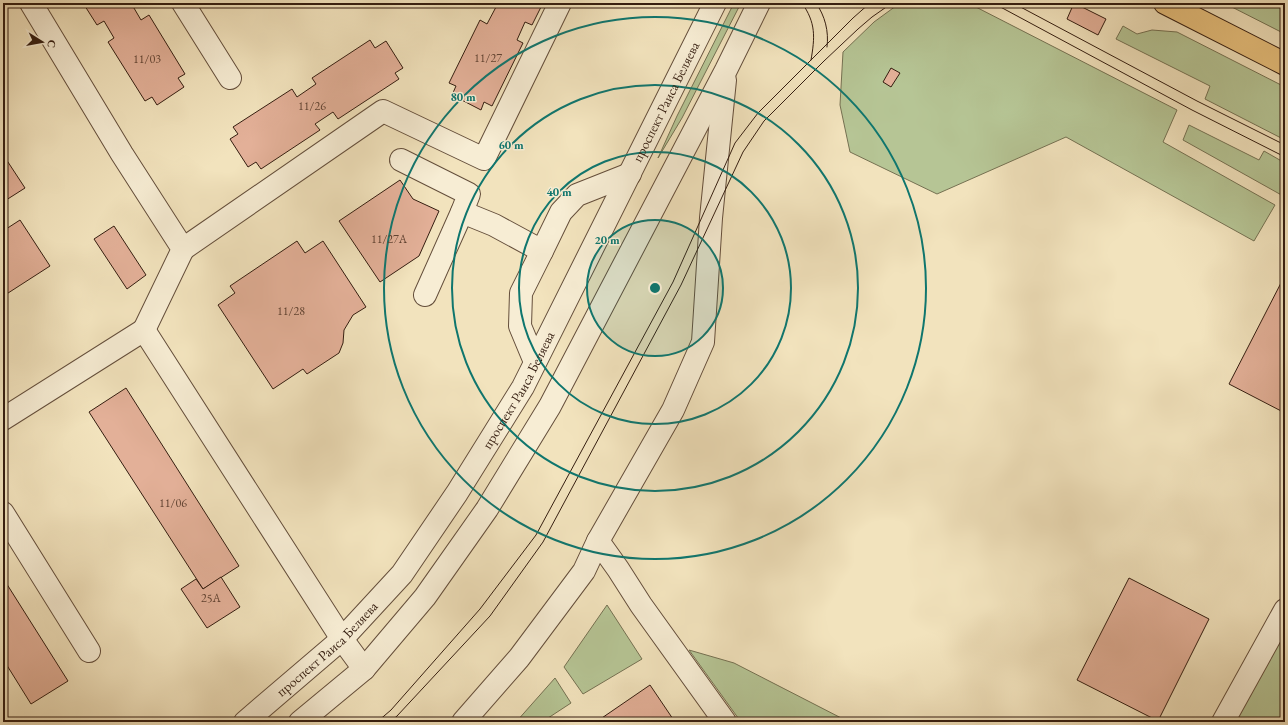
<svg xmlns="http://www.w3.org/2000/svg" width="1288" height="725" font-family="'EB Garamond',serif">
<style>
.green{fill:#b6c595;stroke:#757152}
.building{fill:#e3b098;stroke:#341d10}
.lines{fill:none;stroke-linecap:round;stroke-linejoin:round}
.minor-casing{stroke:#644e3b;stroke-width:24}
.major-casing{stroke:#341d10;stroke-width:24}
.minor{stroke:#f7edd4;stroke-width:22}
.major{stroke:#e9c27e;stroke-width:22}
.tram{stroke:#341d10;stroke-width:1}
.ring{fill:none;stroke:#0f766e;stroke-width:2}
.labels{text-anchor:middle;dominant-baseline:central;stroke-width:3;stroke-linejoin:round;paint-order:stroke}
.number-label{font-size:12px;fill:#604232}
.street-label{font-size:14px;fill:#341d10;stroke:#f7edd4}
.centre{fill:#0f766e;stroke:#f7edd4;stroke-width:2}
.ring-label{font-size:12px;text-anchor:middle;font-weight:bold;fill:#0f766e;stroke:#f7edd4;stroke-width:3;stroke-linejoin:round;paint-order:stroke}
</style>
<rect width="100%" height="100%" fill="#f2e3bd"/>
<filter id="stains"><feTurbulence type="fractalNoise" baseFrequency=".005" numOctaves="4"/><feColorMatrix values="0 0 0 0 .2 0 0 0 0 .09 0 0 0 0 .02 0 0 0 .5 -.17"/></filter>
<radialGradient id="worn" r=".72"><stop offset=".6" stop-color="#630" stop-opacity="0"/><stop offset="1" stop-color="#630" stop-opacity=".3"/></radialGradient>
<!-- green -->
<g class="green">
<path d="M734,3H741L682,118L658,158L677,116Z"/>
<path d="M900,3H966L972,5L1177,110L1163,142L1275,205L1254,241L1066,137L937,194L850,152L840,105L843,52L874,22Z"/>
<path d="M1224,3H1285V34Z"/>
<path d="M1123,26L1137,34L1152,30L1177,32L1285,87V140L1205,99L1210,86L1116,39Z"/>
<path d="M1189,125L1259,160L1264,151L1285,163V197L1183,140Z"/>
<path d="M607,605L642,659L583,694L564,667Z"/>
<path d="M1285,627V722H1231Z"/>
<path d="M689,650L734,663L849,722H741Z"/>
<path d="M555,678L571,703L542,722H516Z"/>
</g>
<!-- building -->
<g class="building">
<path d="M83,3H131L141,20L149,15L185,74L178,78L184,87L157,105L152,97L145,101L108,42L114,38L104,21L97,25Z"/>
<path d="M489,3H543L532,25L525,22L517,40L523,43L492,106L484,102L481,110L452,95L456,86L449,83L480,20L487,24L496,7Z"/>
<path d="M1074,3L1106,19L1098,35L1067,19Z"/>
<path d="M370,40L375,48L386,41L403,68L395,73L399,79L338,119L333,112L315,124L320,130L261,169L256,162L248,167L230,139L238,134L233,127L292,89L297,97L316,84L312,78Z"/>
<path d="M891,68L900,73L891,87L883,82Z"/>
<path d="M4,156L25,188L3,202V157Z"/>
<path d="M400,180L413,199L439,211L419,256L380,282L339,221Z"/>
<path d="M20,220L50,266L5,295L3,292V231Z"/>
<path d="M114,226L146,275L127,289L94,239Z"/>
<path d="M297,241L305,253L323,241L366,307L353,315L344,330L343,343L339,353L307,374L303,369L273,389L218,305L235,293L230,286Z"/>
<path d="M1282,281L1285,283V413L1229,384Z"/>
<path d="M126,388L239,566L203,589L89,412Z"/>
<path d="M221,577L240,607L207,628L181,589L196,579L203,589Z"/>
<path d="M3,578L68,681L31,704L3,659Z"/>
<path d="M1129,578L1209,619L1158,721L1077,680Z"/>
<path d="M650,685L675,722H596Z"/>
</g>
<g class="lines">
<!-- minor casing -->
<g class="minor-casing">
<g id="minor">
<path d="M31,3L122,154L183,249L144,330"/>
<path d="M183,3L230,78"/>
<path d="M401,160L469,194L462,212"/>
<path d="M183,249L383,111L484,159L560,3"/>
<path d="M425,295L462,212L494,225L542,251"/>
<path d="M535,362L520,326L521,293L542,251L561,212L577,195L630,174"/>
<path d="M3,419L144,330L342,639L364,669"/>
<path d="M3,513L89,651"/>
<path d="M598,541L618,569L641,605L725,722"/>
<path id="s1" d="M245,722L342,639L402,574L457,493L523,387L715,3"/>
<path d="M300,722L364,669L425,597L487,509L550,406L726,70L759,3"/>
<path d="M463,722L519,658L584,571L598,541L673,410L703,342L711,218L725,80"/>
<path d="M1223,722L1285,610"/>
</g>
</g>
<!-- major casing -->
<g class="major-casing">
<path id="major" d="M1165,3L1285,64"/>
</g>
<!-- minor -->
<use href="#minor" class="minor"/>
<!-- major -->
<use href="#major" class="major"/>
<!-- tram -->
<g class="tram">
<path d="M802,3C816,23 815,37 811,60"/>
<path d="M816,3C825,16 829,31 827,47"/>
<path d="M993,3L1192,110L1285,157"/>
<path d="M1013,3L1197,101L1285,145"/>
<path d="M377,722L391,710L480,609L536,535L673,282L735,143L758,113L853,18L870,3"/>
<path d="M390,722L397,716L490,616L543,542L681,285L743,152L764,121L824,61L858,29L872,17L892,3"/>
</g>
</g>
<!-- distance rings -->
<circle cx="655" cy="288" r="68" fill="#0f766e" fill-opacity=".12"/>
<g class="ring">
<circle cx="655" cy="288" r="68"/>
<circle cx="655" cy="288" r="136"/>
<circle cx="655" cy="288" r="203"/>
<circle cx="655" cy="288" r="271"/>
</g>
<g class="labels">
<!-- number labels -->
<g class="number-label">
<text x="488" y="58">11/27</text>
<text x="147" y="59">11/03</text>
<text x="312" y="106">11/26</text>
<text x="389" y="239">11/27А</text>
<text x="291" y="311">11/28</text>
<text x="173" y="503">11/06</text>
<text x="211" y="598">25А</text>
</g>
<!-- street labels -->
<g class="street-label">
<text stroke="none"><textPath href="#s1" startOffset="758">проспект Раиса Беляева</textPath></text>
<text stroke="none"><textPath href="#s1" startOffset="434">проспект Раиса Беляева</textPath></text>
<text stroke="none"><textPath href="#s1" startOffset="110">проспект Раиса Беляева</textPath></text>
</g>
</g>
<circle cx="655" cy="288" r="6" class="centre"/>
<g class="ring-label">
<text x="463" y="101">80 m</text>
<text x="511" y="149">60 m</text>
<text x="559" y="196">40 m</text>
<text x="607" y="244">20 m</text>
</g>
<!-- margin -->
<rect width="1288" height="725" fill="none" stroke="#f2e3bd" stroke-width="16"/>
<rect x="4" y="4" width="1280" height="717" fill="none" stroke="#341d10" stroke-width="2"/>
<rect x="8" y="8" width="1272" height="709" fill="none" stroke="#341d10"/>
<!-- north arrow -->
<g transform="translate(42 42) rotate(101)" stroke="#f7edd4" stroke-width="3" paint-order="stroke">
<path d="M0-3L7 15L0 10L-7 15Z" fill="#341d10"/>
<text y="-6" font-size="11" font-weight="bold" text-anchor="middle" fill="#341d10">С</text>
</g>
<rect width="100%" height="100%" filter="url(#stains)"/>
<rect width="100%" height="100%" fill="url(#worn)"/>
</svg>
